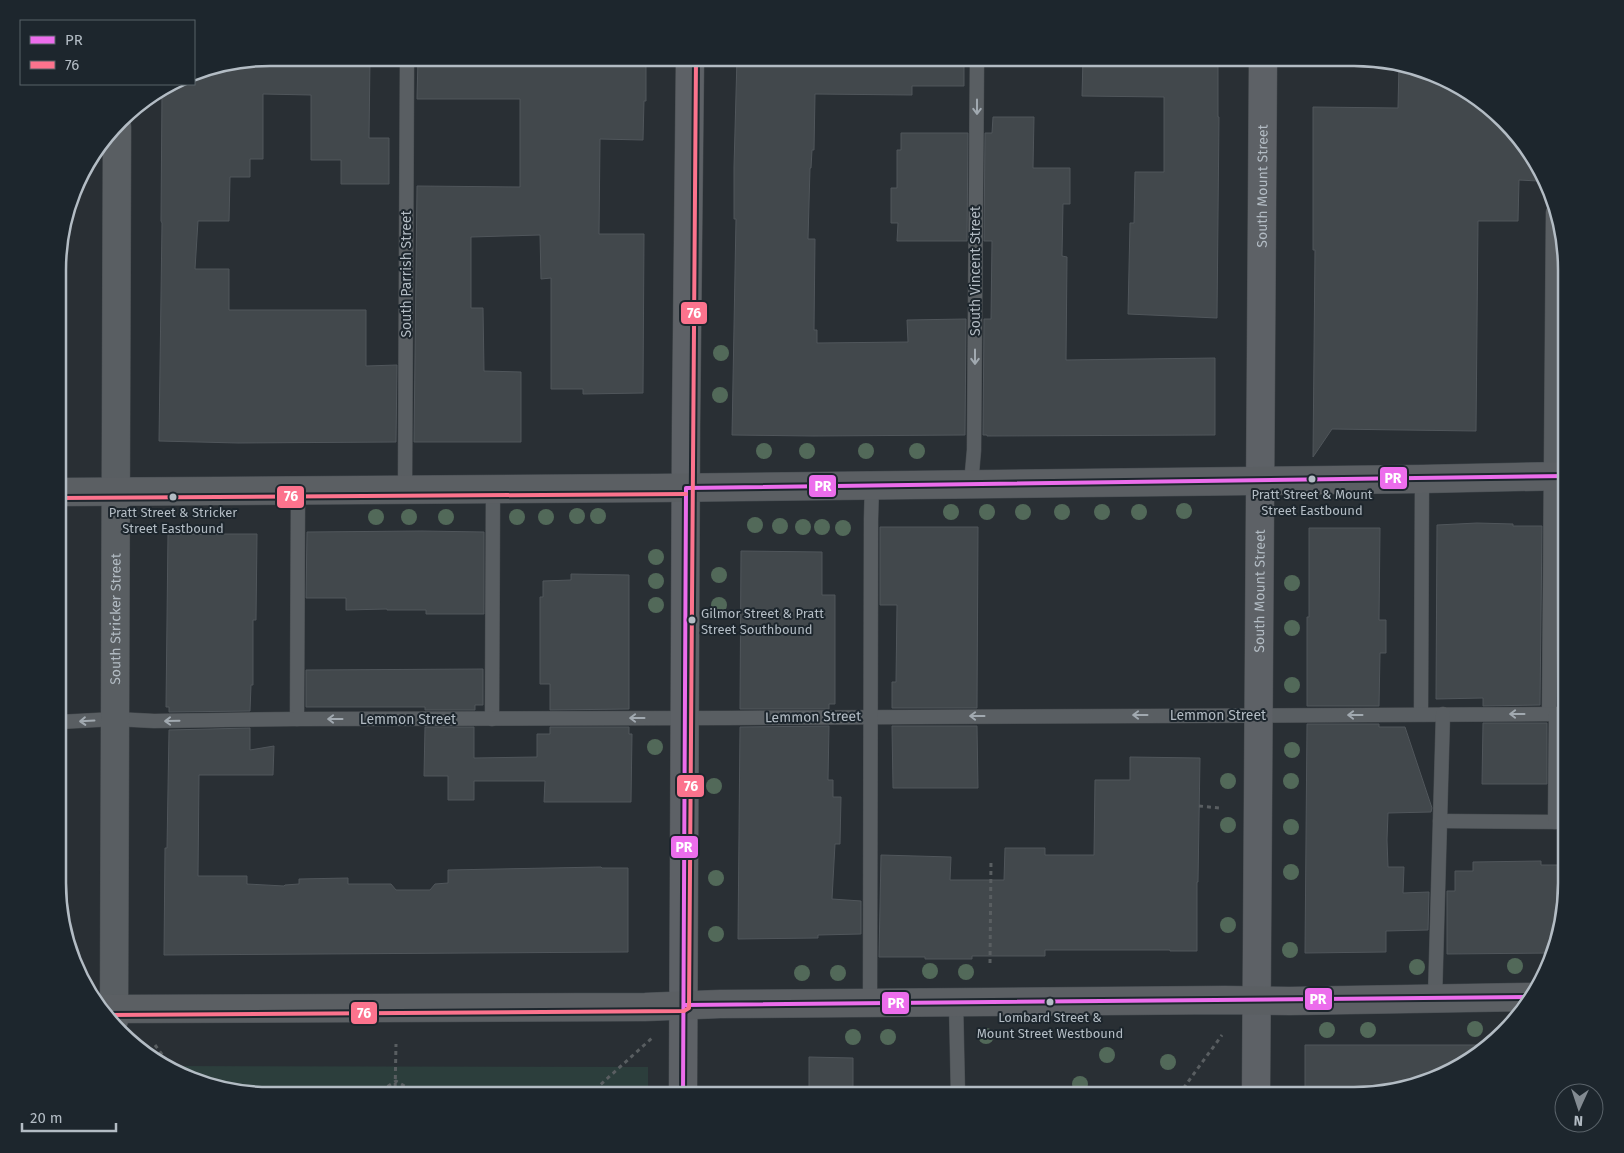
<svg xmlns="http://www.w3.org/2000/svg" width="1624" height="1153" font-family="'Fira Sans',sans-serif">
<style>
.green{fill:#2c3e3c}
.building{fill:#42484c;stroke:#50565b}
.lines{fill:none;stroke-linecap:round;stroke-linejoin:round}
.lane-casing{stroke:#464b4f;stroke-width:15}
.street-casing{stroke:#464b4f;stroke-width:29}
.secondary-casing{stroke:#464b4f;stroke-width:29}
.primary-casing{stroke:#464c51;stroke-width:29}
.path{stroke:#595e61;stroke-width:3;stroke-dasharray:4 4;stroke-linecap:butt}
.lane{stroke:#595e62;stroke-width:14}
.street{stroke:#595e62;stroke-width:28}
.secondary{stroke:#5d6166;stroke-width:28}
.primary{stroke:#5b5f63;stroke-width:28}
.bus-1-casing{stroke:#1d262d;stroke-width:8}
.bus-2-casing{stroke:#1d262d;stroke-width:8}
.bus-1{stroke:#ec6dec;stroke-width:4}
.bus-2{stroke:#fc738d;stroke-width:4}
.tree{fill:#526959}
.oneway{stroke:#a1a9b0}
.bus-dot{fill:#b3bcc4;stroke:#1d262d;stroke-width:2}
.labels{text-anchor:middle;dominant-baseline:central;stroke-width:4;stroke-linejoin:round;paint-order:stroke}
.bus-label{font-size:13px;fill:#b3bcc4;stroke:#1d262d}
.street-label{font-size:14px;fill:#b3bcc4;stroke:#1d262d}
.rim{fill:none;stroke:#b3bcc4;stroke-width:2.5}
.line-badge{stroke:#1d262d;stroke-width:2}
.badge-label{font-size:14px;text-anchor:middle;font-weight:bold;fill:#fff}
</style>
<rect width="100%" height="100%" fill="#292f34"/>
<!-- green -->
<g class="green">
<rect x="59" y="364" width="8" height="79"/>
<path d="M167,1066L648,1067V1095H257L202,1084Z"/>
</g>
<!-- building -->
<g class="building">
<path d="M270,58H370L369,138H389V184H341V160H311V95L263,94V159H250V177H230L229,221H198L195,269H229V310H366V366L397,365L396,442L238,443L159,441L162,223L161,221L162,91L173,84H194V73Z"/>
<path d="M418,58H646V101H644L643,140L600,139L599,234H644L643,393L583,394V389H551V278L541,279L540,235L471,237V308H483L484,371L521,372V442H414L417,186L520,187V99H417Z"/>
<path d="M737,58H964V86H912V95L815,94L814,150H812L811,168H810L808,239H815L814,330H817V343L908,342L907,320L966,319L965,435L813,436L732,435L736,219H734V167Z"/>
<path d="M1083,58H1218V117H1219L1217,318L1128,314L1130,223H1134L1135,172H1164V97L1082,96Z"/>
<path d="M1399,64L1422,69L1483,101L1538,164V181L1519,180L1518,221H1478L1476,431L1332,429L1313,457L1315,250H1313V107L1398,108Z"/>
<path d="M993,117H1034L1033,168H1070V204H1063L1062,256L1067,257L1066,360L1215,358V435L987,436V435H983L984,319H991L992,241H984L985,133H992Z"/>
<path d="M901,133H968L967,241H897L898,223H891V188H897V150H901Z"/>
<path d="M1477,523L1513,524V526H1542L1540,705L1483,706V698L1436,699L1437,525Z"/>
<path d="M1559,526H1566V698H1558Z"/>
<path d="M880,527H978L977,708H892V682H896L897,605H880Z"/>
<path d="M1309,528H1380L1379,620H1386V653H1380L1379,706H1307V617H1309Z"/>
<path d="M422,531L484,532V614H426V610H387V609L346,610V598H306L307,532Z"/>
<path d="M168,533L198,534H257L256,620H253V685H251L250,711L169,712V707H166Z"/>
<path d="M741,551L822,552V595H835V704H829V709H740Z"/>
<path d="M571,574L629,575V709L550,710V684H540V597H543V581L571,580Z"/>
<path d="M483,669V705H475V710H425V707H306V670Z"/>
<path d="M1483,723H1547V784H1482Z"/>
<path d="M1307,724H1379V727H1405L1432,808L1431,812L1388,813L1387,840L1388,867H1404L1403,893L1429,892L1428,930L1386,931V952L1305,953Z"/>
<path d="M829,726L828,780H833V797H841L840,844H835L832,899L861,901V934L818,935V938L738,939L740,727Z"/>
<path d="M892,726H977L978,788H893Z"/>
<path d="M425,727H474V758L537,757V734H550V727H629V734H632L631,802H544L545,781H474V800H448V776H424Z"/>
<path d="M250,728V750L274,746L273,775H199L198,876H247V884L284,886L285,885L299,884V879L348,878V884H391L396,890H430L435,884L448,883V870L601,867L602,868H628V952L164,955L165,848H167L169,730Z"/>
<path d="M1130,757L1200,758L1198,882H1197V951H1170V950H1045V956H972V959H925V957H879L881,855L951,857L950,880H1004L1005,848H1045V855H1094L1095,780H1130Z"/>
<path d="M1541,861V865H1566V896L1554,953L1447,954V891H1455V871H1473V862Z"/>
<path d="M1305,1045H1483L1448,1073L1354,1096L1305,1095Z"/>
<path d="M809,1057L853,1058V1095H809Z"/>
</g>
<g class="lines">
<!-- lane casing -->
<g class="lane-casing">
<g id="lane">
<path d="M971,484L974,450L977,58"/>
<path d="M405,490L407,58"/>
<path d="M1421,714L1422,479"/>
<path d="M1549,714L1553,212"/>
<path d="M297,719L298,491"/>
<path d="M492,719L493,490"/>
<path d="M59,722L115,719L154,721L297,719L726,718L1566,714"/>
<path d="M1440,821L1566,822"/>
<path d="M1555,822L1556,714"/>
<path d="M1435,998L1443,714"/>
<path d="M956,1002L958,1095"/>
<path d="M870,1003L871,519L872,485"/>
</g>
</g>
<!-- street casing -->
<g class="street-casing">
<g id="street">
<path id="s1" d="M114,1020L117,127"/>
</g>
</g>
<!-- secondary casing -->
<g class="secondary-casing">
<g id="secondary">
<path d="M683,1095L686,426L690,58"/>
<path id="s2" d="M1256,1095L1263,58"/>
</g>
</g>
<!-- primary casing -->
<g class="primary-casing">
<g id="primary">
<path d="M59,492L656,488L1422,479L1566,476"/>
<path d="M103,1009L645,1007L720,1004L1225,1000L1290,1001L1530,997"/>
</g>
</g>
<!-- path -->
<g class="path">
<path d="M1199,806L1220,808"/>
<path d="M990,963L991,861"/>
<path d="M155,1045L172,1068"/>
<path d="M374,1095L396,1081L420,1095"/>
<path d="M395,1095L396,1044"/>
<path d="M589,1095L652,1038"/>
<path d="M1180,1095V1093L1222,1035"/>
</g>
<!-- lane -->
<use href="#lane" class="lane"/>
<!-- street -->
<use href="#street" class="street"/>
<!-- secondary -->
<use href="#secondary" class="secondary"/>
<!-- primary -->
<use href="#primary" class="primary"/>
<!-- bus-1 casing -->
<g class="bus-1-casing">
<g id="bus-1">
<path d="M684,1005L1530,997"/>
<path d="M683,1095L686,488L1566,476"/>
</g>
</g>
<!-- bus-2 casing -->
<g class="bus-2-casing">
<g id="bus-2">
<path d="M59,498L686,494"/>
<path d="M109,1015L684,1011L689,1008L696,58"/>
</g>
</g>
<!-- bus-1 -->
<use href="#bus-1" class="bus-1"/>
<!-- bus-2 -->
<use href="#bus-2" class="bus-2"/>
</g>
<!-- trees -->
<g class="tree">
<circle cx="721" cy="353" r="8"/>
<circle cx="720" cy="395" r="8"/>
<circle cx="764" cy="451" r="8"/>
<circle cx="807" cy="451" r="8"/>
<circle cx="866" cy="451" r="8"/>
<circle cx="917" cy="451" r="8"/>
<circle cx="1184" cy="511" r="8"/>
<circle cx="951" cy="512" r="8"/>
<circle cx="987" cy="512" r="8"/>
<circle cx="1023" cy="512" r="8"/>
<circle cx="1062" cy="512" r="8"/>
<circle cx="1102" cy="512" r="8"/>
<circle cx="1139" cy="512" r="8"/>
<circle cx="577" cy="516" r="8"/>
<circle cx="598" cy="516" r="8"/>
<circle cx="376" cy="517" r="8"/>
<circle cx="409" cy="517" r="8"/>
<circle cx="446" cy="517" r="8"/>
<circle cx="517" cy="517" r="8"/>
<circle cx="546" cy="517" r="8"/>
<circle cx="755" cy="525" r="8"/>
<circle cx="780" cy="526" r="8"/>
<circle cx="803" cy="527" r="8"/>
<circle cx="822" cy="527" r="8"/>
<circle cx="843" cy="528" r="8"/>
<circle cx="656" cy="557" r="8"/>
<circle cx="719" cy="575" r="8"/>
<circle cx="656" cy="581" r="8"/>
<circle cx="1292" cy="583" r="8"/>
<circle cx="656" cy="605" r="8"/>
<circle cx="719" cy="605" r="8"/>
<circle cx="1292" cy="628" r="8"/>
<circle cx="1292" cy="685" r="8"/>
<circle cx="655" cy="747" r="8"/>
<circle cx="1292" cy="750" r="8"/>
<circle cx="1228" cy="781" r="8"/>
<circle cx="1291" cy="781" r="8"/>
<circle cx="714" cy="786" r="8"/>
<circle cx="1228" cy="825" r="8"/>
<circle cx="1291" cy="827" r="8"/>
<circle cx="1291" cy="872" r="8"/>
<circle cx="716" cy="878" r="8"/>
<circle cx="1228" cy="925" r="8"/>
<circle cx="716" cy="934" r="8"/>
<circle cx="1290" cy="950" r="8"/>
<circle cx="1515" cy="966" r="8"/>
<circle cx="1417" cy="967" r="8"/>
<circle cx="930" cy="971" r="8"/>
<circle cx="966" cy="972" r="8"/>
<circle cx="802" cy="973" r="8"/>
<circle cx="838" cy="973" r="8"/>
<circle cx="1475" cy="1029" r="8"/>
<circle cx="1327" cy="1030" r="8"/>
<circle cx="1368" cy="1030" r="8"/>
<circle cx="986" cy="1036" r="8"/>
<circle cx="853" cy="1037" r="8"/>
<circle cx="888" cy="1037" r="8"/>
<circle cx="1107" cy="1055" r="8"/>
<circle cx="1168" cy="1062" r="8"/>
<circle cx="1080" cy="1084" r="8"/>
</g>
<!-- one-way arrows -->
<defs><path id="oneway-shaft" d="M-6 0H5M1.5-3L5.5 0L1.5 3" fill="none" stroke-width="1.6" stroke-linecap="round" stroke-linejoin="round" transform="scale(1.25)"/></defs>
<g class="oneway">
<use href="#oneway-shaft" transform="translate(977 107) rotate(90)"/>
<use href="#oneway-shaft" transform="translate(975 357) rotate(90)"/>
<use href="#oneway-shaft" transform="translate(1517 714) rotate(180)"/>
<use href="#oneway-shaft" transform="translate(1140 715) rotate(180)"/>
<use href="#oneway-shaft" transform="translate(1355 715) rotate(180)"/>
<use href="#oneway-shaft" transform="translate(977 716) rotate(180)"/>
<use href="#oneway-shaft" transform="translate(637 718) rotate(180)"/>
<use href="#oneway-shaft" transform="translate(335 719) rotate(180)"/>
<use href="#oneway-shaft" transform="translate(87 721) rotate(177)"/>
<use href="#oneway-shaft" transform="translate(172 721) rotate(179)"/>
</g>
<!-- markers -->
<g class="bus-dot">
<circle cx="1312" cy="479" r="4.5"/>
<circle cx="173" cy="497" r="4.5"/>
<circle cx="692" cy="620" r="4.5"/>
<circle cx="1050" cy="1002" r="4.5"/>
</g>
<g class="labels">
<!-- bus labels -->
<g class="bus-label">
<text x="1312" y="494">Pratt Street &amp; Mount<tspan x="1312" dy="16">Street Eastbound</tspan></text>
<text x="173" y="512">Pratt Street &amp; Stricker<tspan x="173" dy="16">Street Eastbound</tspan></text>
<text x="701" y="613" text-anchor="start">Gilmor Street &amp; Pratt<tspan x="701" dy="16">Street Southbound</tspan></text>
<text x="1050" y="1017">Lombard Street &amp;<tspan x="1050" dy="16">Mount Street Westbound</tspan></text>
</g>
<!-- street labels -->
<g class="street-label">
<text stroke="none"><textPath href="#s2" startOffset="909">South Mount Street</textPath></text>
<text transform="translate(975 271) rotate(-90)">South Vincent Street</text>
<text transform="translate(406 274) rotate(-90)">South Parrish Street</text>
<text stroke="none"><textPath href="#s2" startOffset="504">South Mount Street</textPath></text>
<text stroke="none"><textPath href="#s1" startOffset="401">South Stricker Street</textPath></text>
<text x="1218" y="715">Lemmon Street</text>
<text transform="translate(813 717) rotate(-1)">Lemmon Street</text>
<text x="408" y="719">Lemmon Street</text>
</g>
</g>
<!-- crop -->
<path d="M0 0H1624V1153H0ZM270 66H1354A204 204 0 0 1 1558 270V883A204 204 0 0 1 1354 1087H270A204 204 0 0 1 66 883V270A204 204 0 0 1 270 66Z" fill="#1d262d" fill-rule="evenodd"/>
<path class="rim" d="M270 66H1354A204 204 0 0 1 1558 270V883A204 204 0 0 1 1354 1087H270A204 204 0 0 1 66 883V270A204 204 0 0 1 270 66Z"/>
<g class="line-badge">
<rect x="680" y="301" width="28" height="24" rx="5" fill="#fc738d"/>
<rect x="1379" y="466" width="29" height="24" rx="5" fill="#ec6dec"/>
<rect x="808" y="474" width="29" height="24" rx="5" fill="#ec6dec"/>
<rect x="276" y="485" width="29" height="24" rx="5" fill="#fc738d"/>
<rect x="676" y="774" width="29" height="24" rx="5" fill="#fc738d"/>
<rect x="670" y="835" width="29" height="24" rx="5" fill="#ec6dec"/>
<rect x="1304" y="987" width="29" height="24" rx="5" fill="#ec6dec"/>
<rect x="881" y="991" width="29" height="24" rx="5" fill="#ec6dec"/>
<rect x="350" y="1001" width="28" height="24" rx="5" fill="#fc738d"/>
</g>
<g class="badge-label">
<text x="694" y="318">76</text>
<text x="1393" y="483">PR</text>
<text x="823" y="491">PR</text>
<text x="291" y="501">76</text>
<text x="691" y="791">76</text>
<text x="684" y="852">PR</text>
<text x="1318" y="1004">PR</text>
<text x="896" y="1008">PR</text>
<text x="364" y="1018">76</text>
</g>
<!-- legend -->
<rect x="20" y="20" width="175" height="65" fill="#1d262d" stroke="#596269"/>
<rect x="30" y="36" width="25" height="8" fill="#ec6dec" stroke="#596269"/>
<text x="65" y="45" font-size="15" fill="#b3bcc4">PR</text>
<rect x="30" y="61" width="25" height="8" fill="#fc738d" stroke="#596269"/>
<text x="65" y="70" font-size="15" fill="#b3bcc4">76</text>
<!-- north arrow -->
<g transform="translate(1579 1108) rotate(183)"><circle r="24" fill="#1d262d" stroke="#596269"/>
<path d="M0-4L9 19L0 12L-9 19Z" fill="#838b92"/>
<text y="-8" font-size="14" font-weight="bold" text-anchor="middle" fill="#b3bcc4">N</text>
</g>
<!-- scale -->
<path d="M22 1123v8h94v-8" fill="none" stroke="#b3bcc4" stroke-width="2.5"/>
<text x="30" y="1123" font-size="15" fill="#b3bcc4" stroke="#1d262d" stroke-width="4" paint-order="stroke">20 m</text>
</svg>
